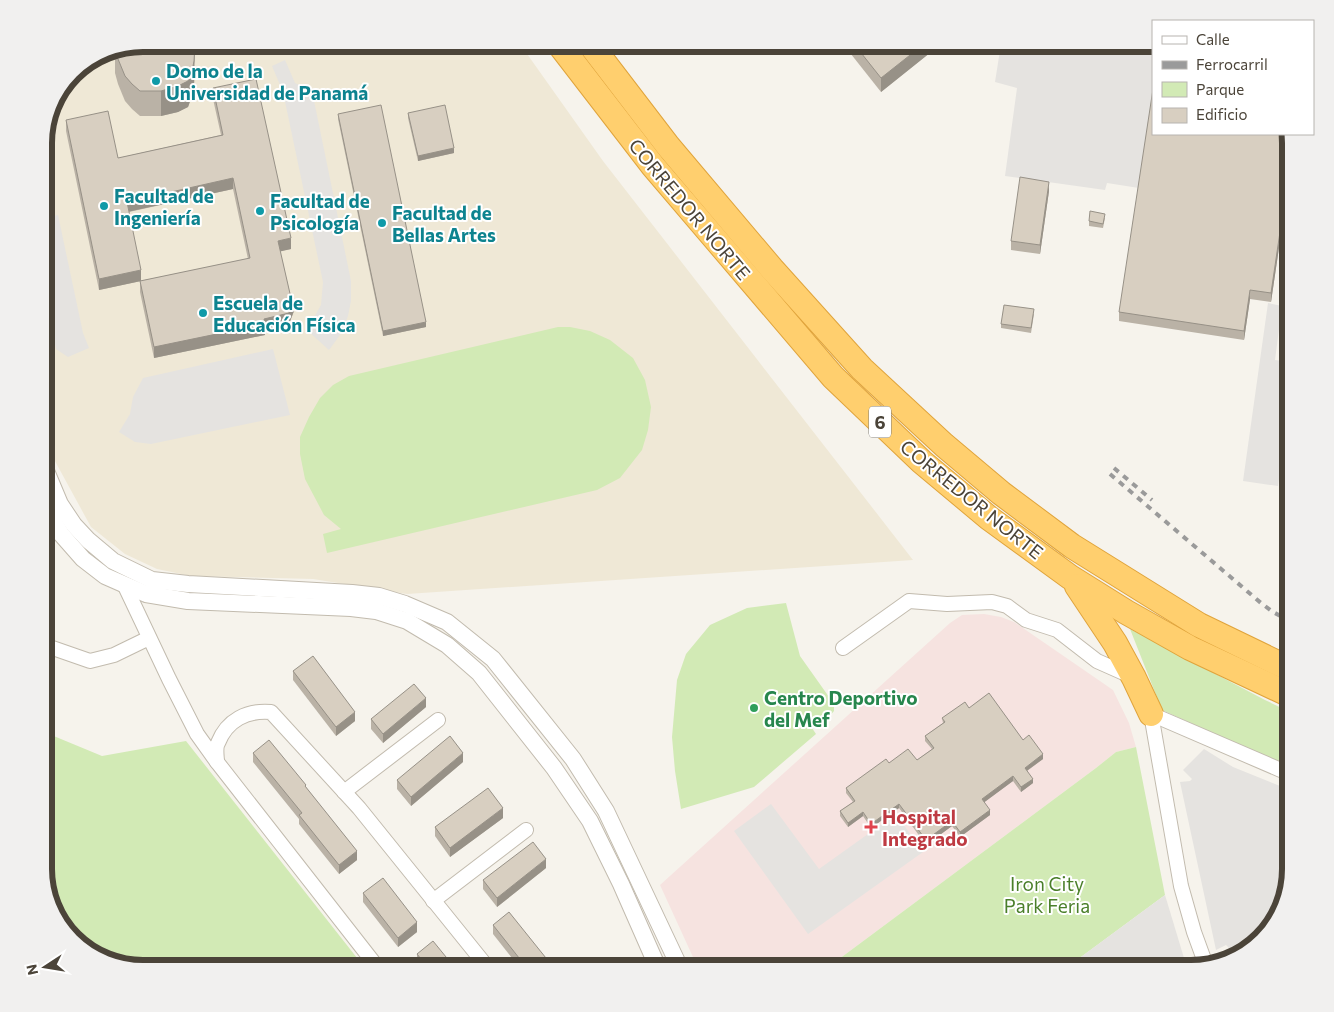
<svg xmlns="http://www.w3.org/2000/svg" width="1334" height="1012" font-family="Commissioner,sans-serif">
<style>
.education{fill:#efe8d6}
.medical{fill:#f6e3e0}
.green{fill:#d2eab5}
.parking{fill:#e5e3e0}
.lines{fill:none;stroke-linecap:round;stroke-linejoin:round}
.minor-casing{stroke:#c2bbae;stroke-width:16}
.tertiary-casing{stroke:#c2bbae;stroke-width:18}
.motorway-casing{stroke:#e0a43c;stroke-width:26}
.minor{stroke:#fff;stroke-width:14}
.tertiary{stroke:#fff;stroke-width:16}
.motorway{stroke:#ffcf6e;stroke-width:24}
.rail{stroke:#9a9a9a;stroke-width:4;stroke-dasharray:6 6;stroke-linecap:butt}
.wall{fill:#bab2a6}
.shaded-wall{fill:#979187}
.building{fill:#d8cfc1;stroke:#979187}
.culture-dot{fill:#0f9aa8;stroke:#fff;stroke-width:2}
.leisure-dot{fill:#2e9e5b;stroke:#fff;stroke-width:2}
.health-dot{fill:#e0444e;stroke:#fff;stroke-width:2}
.labels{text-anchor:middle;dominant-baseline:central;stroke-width:4;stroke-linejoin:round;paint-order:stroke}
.shield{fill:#fff;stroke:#817c74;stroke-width:1}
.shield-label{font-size:18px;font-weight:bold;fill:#4b4439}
.culture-label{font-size:19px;font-weight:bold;fill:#0d838f;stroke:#fff;text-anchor:start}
.street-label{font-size:19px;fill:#4b4439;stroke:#fff}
.leisure-label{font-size:19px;font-weight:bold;fill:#27864d;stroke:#fff;text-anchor:start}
.health-label{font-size:19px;font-weight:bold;fill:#be3a42;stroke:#fff;text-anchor:start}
.park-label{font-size:19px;fill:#4a7f2a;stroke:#fff}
.rim{fill:none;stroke:#4b4439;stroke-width:6}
</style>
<rect width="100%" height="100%" fill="#f6f3ec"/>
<!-- education -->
<path class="education" d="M143,44H520L603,161L913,560L407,594L313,579L191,576L157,569L125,554L91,527L44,441V136L54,99L77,69L105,51Z"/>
<!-- medical -->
<path class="medical" d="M984,614L1001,617L1014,622L1113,690L1129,723L1136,747L1116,752L1096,768L827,968H698L660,885L950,623L962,615Z"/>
<!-- green -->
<g class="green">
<path d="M558,327H570L590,331L610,340L633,358L645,380L651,407L648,430L642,450L620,478L597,490L327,553L323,534L341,529L324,515L305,479L300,454V437L309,417L320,398L333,385L349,376Z"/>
<path d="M786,603L800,656L834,704V711L827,719L812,728L816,734L754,787L681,809L675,771L672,737L677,680L686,654L710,625L747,608Z"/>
<path d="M1130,629L1265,700L1290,712V768L1162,710Z"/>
<path d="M44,732L102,756L186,741L361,963L357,968H143L82,948L54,913L44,875Z"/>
<path d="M1136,747L1165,895L1066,968H827L1096,768L1116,752Z"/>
</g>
<!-- parking -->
<g class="parking">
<path d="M1001,44H1153V98L1139,188L1107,183L1105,190L1005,176L1017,88L995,82Z"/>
<path d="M285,60L295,83L312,91L351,281V301L348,316L340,335L329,350L307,330L321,305L323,282L283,92L272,66Z"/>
<path d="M58,215L83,333L89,348L68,357L56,349L44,292V242L48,241L44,224V218Z"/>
<path d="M1268,303L1282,306L1275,360L1290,362V402L1278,486L1243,481Z"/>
<path d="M273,349L290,415L151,444L135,442L119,432L130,414L133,397L143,378Z"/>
<path d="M1204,749L1233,767L1290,790V869L1273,918L1237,956L1226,945L1216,950L1180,782L1190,781L1192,779L1183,770Z"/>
<path d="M771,804L819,869L896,814L923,852L808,934L734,831Z"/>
<path d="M1165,895L1187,968H1066Z"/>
</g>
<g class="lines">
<!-- minor casing -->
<g class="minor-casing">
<g id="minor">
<path d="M124,584L169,679L197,734L217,762L378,968"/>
<path d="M44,645L90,661L114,655L149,638"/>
<path d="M843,648L909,601L947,604L992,602L1007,606L1026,620L1057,630L1097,661L1133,677"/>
<path d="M1151,714L1181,886L1194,932L1206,965"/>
<path d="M1151,714L1290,774"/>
<path d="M217,762C217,757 215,748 218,743C227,720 247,710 271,712L359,808L488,968"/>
<path d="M344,792L438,720"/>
<path d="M433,901L526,830"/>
</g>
</g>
<!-- tertiary casing -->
<g class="tertiary-casing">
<g id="tertiary">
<path d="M44,466L60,504L74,525L88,540L113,561L152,580L188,584L352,593L379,596L405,604L447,622L493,659L573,759L606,811L680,968"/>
<path d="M44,506L61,534L83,559L105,576L146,594L188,601L351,608L376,611L407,621L447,645L479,673L554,768L590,821L621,884L658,968"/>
</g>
</g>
<!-- motorway casing -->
<g class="motorway-casing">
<g id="motorway">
<path d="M559,44L653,166L833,377L922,462L989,518L1070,577L1126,612L1190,648L1290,695"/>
<path d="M590,44L668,146L772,269L862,369L944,445L1001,493L1072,546L1199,625L1290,669"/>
<path d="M1077,586L1115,643L1134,678L1151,714"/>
</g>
</g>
<!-- minor -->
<use href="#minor" class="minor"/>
<!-- tertiary -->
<use href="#tertiary" class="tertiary"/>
<!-- motorway -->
<use href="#motorway" class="motorway"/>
<!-- rail -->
<g class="rail">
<path d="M1114,468L1152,500"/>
<path d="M1110,474L1261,603L1273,612L1290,621"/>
</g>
</g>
<!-- wall -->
<g class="wall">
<path d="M843,44H941L881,92Z"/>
<path d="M115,49L195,67L194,86L192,96L188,107L178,112L161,116H140L132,109L125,101L118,84L115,73Z"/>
<path d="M213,88L291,249L280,251L294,311L289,324L265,329V335L154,358L140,292V281L248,259L233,189L129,212L141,281L99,290L66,131V120L118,158L221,135L213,99Z"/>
<path d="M408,113L454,153L418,161L408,118Z"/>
<path d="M338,114L426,327L383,336L338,119Z"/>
<path d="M1290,143V173L1271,302L1250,299L1244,340L1119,321V312Z"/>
<path d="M1049,191L1040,254L1011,250V241Z"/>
<path d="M1105,218L1103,228L1089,226V221Z"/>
<path d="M1034,314L1031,333L1001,328V324Z"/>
<path d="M293,671L355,721L336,736L293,680Z"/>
<path d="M426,707L383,743L371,729V719Z"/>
<path d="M969,708L1023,740L1043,759L1027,771L1033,783L1021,792L1013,781L984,802L990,815L960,837L952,826L926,845L899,808L871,828L863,816L848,827L840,816V811L853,802L846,793V788L889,763L917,760L932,749L925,741V736L943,723L942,718Z"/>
<path d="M253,753L306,787L357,860L339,874L299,824V819L253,762Z"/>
<path d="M463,762L411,806L397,789V780Z"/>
<path d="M503,818L450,857L435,836V827Z"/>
<path d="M546,868L497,907L483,889V880Z"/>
<path d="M363,893L417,932L398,947L363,902Z"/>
<path d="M493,925L554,968H520L493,934Z"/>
<path d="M417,954L455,968H421L417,964Z"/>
</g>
<!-- shaded-wall -->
<g class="shaded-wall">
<path d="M195,44L194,86L192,96L188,107L178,112L161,116V91Z"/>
<path d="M924,44H941L881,92V78Z"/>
<path d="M454,148V153L418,161V156Z"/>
<path d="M1290,164V173L1271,302V293Z"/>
<path d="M233,178V189L127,212V202Z"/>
<path d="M1049,182V191L1040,254V245Z"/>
<path d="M291,238V249L278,252V241Z"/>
<path d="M141,270V281L99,290V279Z"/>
<path d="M1250,290V299L1244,340V331Z"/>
<path d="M294,301V311L289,324L265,329V335L154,358V347L264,319Z"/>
<path d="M426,322V327L383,336V331Z"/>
<path d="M426,698V707L383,743V734Z"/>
<path d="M355,712V721L336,736V727Z"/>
<path d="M463,753V762L411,806V797Z"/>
<path d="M1043,754V759L1025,772V768Z"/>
<path d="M1013,776V781L982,804V799Z"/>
<path d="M1033,779V783L1021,792V787Z"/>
<path d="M899,804V808L871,828V824Z"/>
<path d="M503,808V818L450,857V848Z"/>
<path d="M990,810V815L960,837V832Z"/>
<path d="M863,812V816L848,827V823Z"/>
<path d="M952,821V826L926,845V840Z"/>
<path d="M357,851V860L339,874V865Z"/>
<path d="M546,859V868L497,907V898Z"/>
<path d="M417,922V932L398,947V938Z"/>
</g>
<!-- building -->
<g class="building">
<path d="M143,44H195L194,61L192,71L188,81L178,86L161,91H140L132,84L125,76L118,59L115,49Z"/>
<path d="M854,44H924L881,78Z"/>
<path d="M256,79L291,238L278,241L291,298L294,301L289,313L264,319L265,324L154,347L140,281L250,258L233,178L127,202L141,270L99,279L66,120L108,111L118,158L223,135L213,88Z"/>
<path d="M1153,89V134H1288L1290,143V164L1271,293L1250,290L1244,331L1119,312Z"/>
<path d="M381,105L426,322L383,331L338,114Z"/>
<path d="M445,105L454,148L418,156L408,113Z"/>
<path d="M1020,177L1049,182L1040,245L1011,241Z"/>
<path d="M1090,211L1105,214L1103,224L1089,221Z"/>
<path d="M1004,305L1034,309L1031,328L1001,324Z"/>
<path d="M313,656L355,712L336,727L293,671Z"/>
<path d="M414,684L426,698L383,734L371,719Z"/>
<path d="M989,693L1023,740L1029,735L1043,754L1025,768L1033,779L1021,787L1013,776L982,799L990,810L960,832L952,821L926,840L899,804L871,824L863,812L848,823L840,811L855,801L846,788L886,759L889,763L908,749L917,760L934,748L925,736L945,722L942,718L965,702L969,708Z"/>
<path d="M450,736L463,753L411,797L397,780Z"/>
<path d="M269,740L306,785L305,786L357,851L339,865L299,815L302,813L253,753Z"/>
<path d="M488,788L503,808L450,848L435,827Z"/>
<path d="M533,842L546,859L497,898L483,880Z"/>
<path d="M383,878L417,922L398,938L363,893Z"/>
<path d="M509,912L554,968H527L493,925Z"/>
<path d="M433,941L455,968H428L417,954Z"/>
</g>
<!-- markers -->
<g class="culture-dot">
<circle cx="156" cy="81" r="5"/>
<circle cx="104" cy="206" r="5"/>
<circle cx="260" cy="211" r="5"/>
<circle cx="382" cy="223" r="5"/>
<circle cx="203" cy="313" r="5"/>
</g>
<circle class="leisure-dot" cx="754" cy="708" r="5"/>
<path class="health-dot" d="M868.5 819.5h5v5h5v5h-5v5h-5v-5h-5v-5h5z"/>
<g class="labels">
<!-- shield labels -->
<rect class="shield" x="869" y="406.5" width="22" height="31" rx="4"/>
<g class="shield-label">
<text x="880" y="422">6</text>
</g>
<!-- culture labels -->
<g class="culture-label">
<text x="166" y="70">Domo de la<tspan x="166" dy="22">Universidad de Panamá</tspan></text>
<text x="114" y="195">Facultad de<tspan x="114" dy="22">Ingeniería</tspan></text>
<text x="270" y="200">Facultad de<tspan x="270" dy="22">Psicología</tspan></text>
<text x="392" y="212">Facultad de<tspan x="392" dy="22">Bellas Artes</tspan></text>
<text x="213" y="302">Escuela de<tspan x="213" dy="22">Educación Física</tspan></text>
</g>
<!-- street labels -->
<g class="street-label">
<text transform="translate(690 209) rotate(50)">CORREDOR NORTE</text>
<text transform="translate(972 499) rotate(39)">CORREDOR NORTE</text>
</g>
<!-- leisure labels -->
<g class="leisure-label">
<text x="764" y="697">Centro Deportivo<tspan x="764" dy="22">del Mef</tspan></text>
</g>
<!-- health labels -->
<g class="health-label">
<text x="882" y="816">Hospital<tspan x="882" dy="22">Integrado</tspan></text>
</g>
<!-- park labels -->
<g class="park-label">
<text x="1047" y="883">Iron City<tspan x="1047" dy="22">Park Feria</tspan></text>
</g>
</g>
<!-- crop -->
<path d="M0 0H1334V1012H0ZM143 52H1191A91 91 0 0 1 1282 143V869A91 91 0 0 1 1191 960H143A91 91 0 0 1 52 869V143A91 91 0 0 1 143 52Z" fill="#f1f0ef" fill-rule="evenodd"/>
<path class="rim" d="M143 52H1191A91 91 0 0 1 1282 143V869A91 91 0 0 1 1191 960H143A91 91 0 0 1 52 869V143A91 91 0 0 1 143 52Z"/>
<!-- legend -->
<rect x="1152" y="20" width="162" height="115" fill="#ffffff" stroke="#b7b4b0"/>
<rect x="1162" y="36" width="25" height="8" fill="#ffffff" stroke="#b7b4b0"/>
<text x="1196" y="45" font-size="15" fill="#4b4439">Calle</text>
<rect x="1162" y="61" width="25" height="8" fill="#9a9a9a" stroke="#b7b4b0"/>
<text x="1196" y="70" font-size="15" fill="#4b4439">Ferrocarril</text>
<rect x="1162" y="82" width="25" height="15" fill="#d2eab5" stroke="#b7b4b0"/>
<text x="1196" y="95" font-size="15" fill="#4b4439">Parque</text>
<rect x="1162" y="108" width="25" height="15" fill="#d8cfc1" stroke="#b7b4b0"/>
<text x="1196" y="120" font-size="15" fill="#4b4439">Edificio</text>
<!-- north arrow -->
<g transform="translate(45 967) rotate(258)" stroke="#ffffff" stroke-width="4" paint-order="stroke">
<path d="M0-4L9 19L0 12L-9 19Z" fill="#4b4439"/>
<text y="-8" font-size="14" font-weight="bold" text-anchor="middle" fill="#4b4439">N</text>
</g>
</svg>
